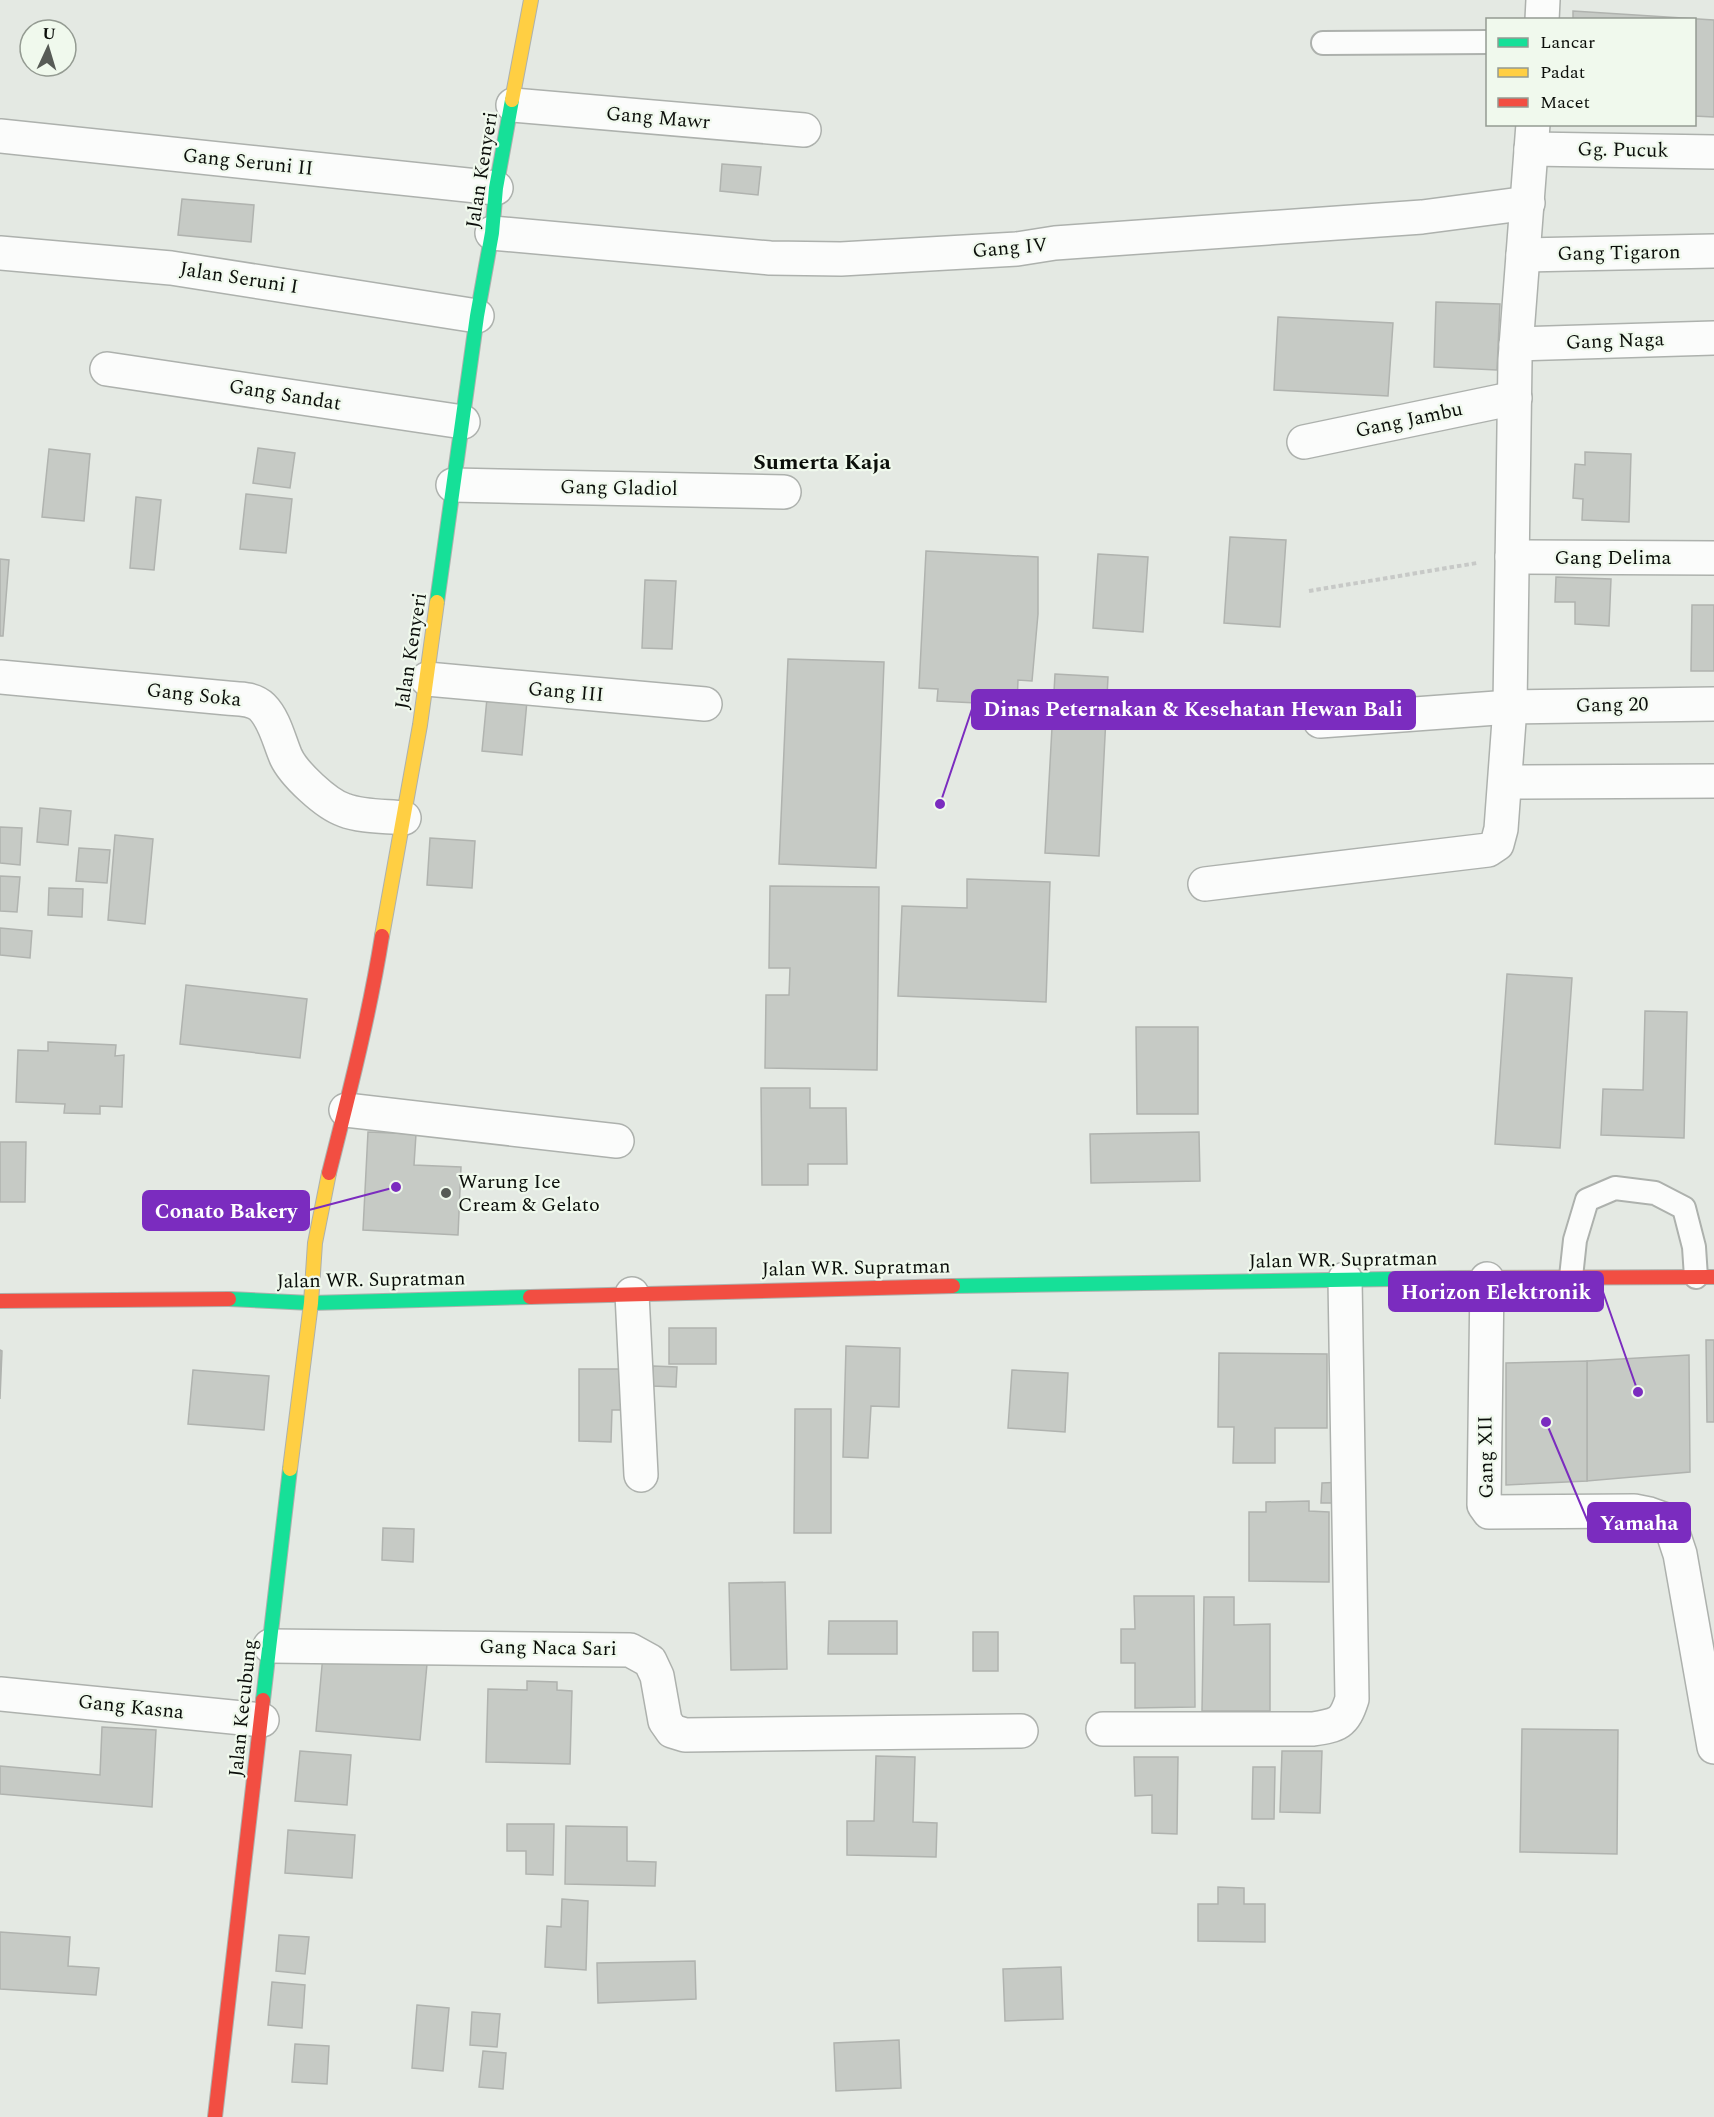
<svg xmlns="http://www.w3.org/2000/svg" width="1714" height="2117" font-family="Spectral,serif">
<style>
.building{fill:#c6cac5;stroke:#b0b3af;stroke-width:1.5}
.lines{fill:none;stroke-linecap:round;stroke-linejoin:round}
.lane-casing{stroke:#adb1ad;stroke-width:26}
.street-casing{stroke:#adb1ad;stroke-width:36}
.fast-casing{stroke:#adb1ad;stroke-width:16}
.slow-casing{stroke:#adb1ad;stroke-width:16}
.jam-casing{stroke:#adb1ad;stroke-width:16}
.path{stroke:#c7c9c7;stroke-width:4;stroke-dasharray:4.5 3;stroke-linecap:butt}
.lane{stroke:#fbfcfb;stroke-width:22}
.street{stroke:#fbfcfb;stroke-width:33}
.fast{stroke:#16e098;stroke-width:14}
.slow{stroke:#ffcf43;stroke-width:14}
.jam{stroke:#f24e42;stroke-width:14}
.poi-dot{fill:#575b56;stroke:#f0f9ed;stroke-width:2}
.labels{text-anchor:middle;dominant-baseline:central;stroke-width:4.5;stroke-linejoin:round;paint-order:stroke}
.street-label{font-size:20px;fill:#0b0e0a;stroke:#f0f9ed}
.poi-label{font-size:20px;fill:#0b0e0a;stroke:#f0f9ed;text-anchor:start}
.quarter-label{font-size:22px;font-weight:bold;fill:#0b0e0a;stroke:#f0f9ed}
.leader{fill:none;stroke:#7b2cbf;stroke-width:2}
.callout-dot{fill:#7b2cbf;stroke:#f0f9ed;stroke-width:2}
.callout{fill:#7b2cbf;stroke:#7b2cbf;stroke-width:2}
.callout-label{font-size:21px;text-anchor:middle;font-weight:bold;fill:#fff}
</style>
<rect width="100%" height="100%" fill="#e4e9e3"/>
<!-- building -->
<g class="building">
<path d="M1573,11L1714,20V117L1694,116V20H1573Z"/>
<path d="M722,164L761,167L758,195L720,191Z"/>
<path d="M182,199L254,205L251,242L178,235Z"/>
<path d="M1436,302L1500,304L1497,370L1434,367Z"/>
<path d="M1278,317L1393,323L1388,396L1274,390Z"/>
<path d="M258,448L295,453L290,488L253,483Z"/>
<path d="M49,449L90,454L84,521L42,517Z"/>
<path d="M1585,452L1631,454L1629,522L1582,520L1583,499L1573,498L1575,464L1585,465Z"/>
<path d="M246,494L292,499L286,553L240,549Z"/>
<path d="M136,497L161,500L154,570L130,568Z"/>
<path d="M1230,537L1286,540L1280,627L1224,623Z"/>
<path d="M926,551L1038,557V614L1032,681L1018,680L1017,705L937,701L938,689L919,688Z"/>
<path d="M1098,554L1148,557L1143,632L1093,628Z"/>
<path d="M0,559L9,560L3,636H0Z"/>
<path d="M1556,577L1611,579L1609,626L1575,624V602H1555Z"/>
<path d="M645,580L676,581L672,649L642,648Z"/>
<path d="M1692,605H1714V671H1691Z"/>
<path d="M788,659L884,662L876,868L779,864Z"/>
<path d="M1055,674L1108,677L1099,856L1045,853Z"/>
<path d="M487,698L527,701L522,755L482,751Z"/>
<path d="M40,808L71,811L68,845L37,842Z"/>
<path d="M0,827L22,828L20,865L0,863Z"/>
<path d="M115,835L153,839L145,924L108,920Z"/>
<path d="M430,838L475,841L472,888L427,885Z"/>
<path d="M79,848L110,850L107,883L76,881Z"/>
<path d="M0,876L20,877L17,912L0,911Z"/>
<path d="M967,879L1050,882L1046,1002L898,996L902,906L967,908Z"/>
<path d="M770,886L879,887L877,1070L765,1068L766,995H789L790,968H769Z"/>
<path d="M49,888L83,889L82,917L48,915Z"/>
<path d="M0,928L32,931L30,958L0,955Z"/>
<path d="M1507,974L1572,978L1560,1148L1495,1144Z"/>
<path d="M186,985L307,999L300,1058L180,1044Z"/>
<path d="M1645,1011L1687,1012L1684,1138L1601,1135L1603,1089L1643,1090Z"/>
<path d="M1136,1027H1198V1114H1137Z"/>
<path d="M48,1042L116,1045L115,1056L124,1055L122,1107L100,1106V1114L64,1113L65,1104L16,1102L18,1050L48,1051Z"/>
<path d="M761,1088H810V1108H846L847,1164H808V1185H762Z"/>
<path d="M368,1132L416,1134L414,1165L461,1167L458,1235L363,1230Z"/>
<path d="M1199,1132L1200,1181L1091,1183L1090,1134Z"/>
<path d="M0,1142H26L25,1202H0Z"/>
<rect x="669" y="1328" width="47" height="36"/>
<path d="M1706,1340H1714V1422H1707Z"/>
<path d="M846,1346L900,1348L899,1407L871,1406L868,1458L843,1457Z"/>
<path d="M0,1350L2,1351L0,1399Z"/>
<path d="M1219,1353L1327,1354V1428H1275V1463H1233L1234,1427H1218Z"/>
<path d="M1689,1355L1690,1472L1587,1481V1361Z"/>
<path d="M1587,1361V1481L1506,1485V1363Z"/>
<path d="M653,1366L677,1367L676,1387L652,1386Z"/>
<path d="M579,1369H625L624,1410H612L611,1442L579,1441Z"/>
<path d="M193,1370L269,1376L264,1430L188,1424Z"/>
<path d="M1012,1370L1068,1373L1065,1432L1008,1428Z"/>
<path d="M795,1409H831V1533H794Z"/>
<path d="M1345,1482V1503H1321L1322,1483Z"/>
<path d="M1309,1501V1511L1329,1512V1582L1249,1581V1512H1266V1502Z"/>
<path d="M383,1528L414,1529L413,1562L382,1560Z"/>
<path d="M785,1582L787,1669L731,1670L729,1583Z"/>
<path d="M1134,1596H1194L1195,1707L1135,1708V1663H1121V1629H1135Z"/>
<path d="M1204,1597H1234V1625L1270,1624V1711H1202Z"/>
<path d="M829,1621H897V1654H828Z"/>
<rect x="973" y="1632" width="25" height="39"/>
<path d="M323,1655L427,1664L420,1740L316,1731Z"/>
<path d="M527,1681L557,1682V1690L572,1691L570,1764L486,1762L488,1689L527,1690Z"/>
<path d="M102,1727L156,1730L152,1807L0,1794V1766L100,1775Z"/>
<path d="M1522,1729L1618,1730L1617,1854L1520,1852Z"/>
<path d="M300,1751L351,1755L347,1805L295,1801Z"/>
<path d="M1282,1751H1322L1320,1813L1280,1812Z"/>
<path d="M876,1756L915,1757L913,1822L937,1823L936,1857L847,1855V1821H874Z"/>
<path d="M1134,1757H1178L1177,1834L1152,1833V1795L1135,1796Z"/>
<path d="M1253,1767H1275L1274,1819H1252Z"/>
<path d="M507,1824H554L553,1875L526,1874V1851H507Z"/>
<path d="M566,1826L627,1827V1861L656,1862L655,1886L565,1884Z"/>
<path d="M288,1830L355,1835L352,1878L285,1873Z"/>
<path d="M1218,1887L1244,1888V1904H1265V1942L1198,1941V1904H1218Z"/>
<path d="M562,1899L588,1901L586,1970L545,1967L547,1926L561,1927Z"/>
<path d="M0,1932L70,1937L68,1966L99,1968L96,1995L0,1989Z"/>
<path d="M279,1935L309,1937L305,1974L276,1971Z"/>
<path d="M695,1961L696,1999L598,2003L597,1963Z"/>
<path d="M1061,1967L1063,2019L1005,2021L1003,1969Z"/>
<path d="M272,1982L305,1985L302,2028L268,2025Z"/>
<path d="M417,2005L449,2008L443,2071L412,2068Z"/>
<path d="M472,2012L500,2014L497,2047L470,2045Z"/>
<path d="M899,2040L901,2088L836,2091L834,2043Z"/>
<path d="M295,2044L329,2046L327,2084L292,2082Z"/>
<path d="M483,2051L506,2053L503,2089L479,2087Z"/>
</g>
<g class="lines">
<!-- lane casing -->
<g class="lane-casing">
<g id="lane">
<path d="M1323,43L1488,42"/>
<path d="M1571,1277L1575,1240L1587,1200L1615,1188L1655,1193L1684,1208L1694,1247L1696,1277"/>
</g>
</g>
<!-- street casing -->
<g class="street-casing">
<g id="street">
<path d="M1542,20L1543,0"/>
<path d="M513,105L804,130"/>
<path d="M0,136L496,188"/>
<path d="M1531,149L1714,152"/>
<path d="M492,233L770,258L841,259L1017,249L1055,243L1422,217L1528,203"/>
<path d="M0,253L171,268L477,316"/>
<path d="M1523,255L1714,251"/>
<path d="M1516,344L1714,338"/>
<path d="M107,369L463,422"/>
<path d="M1304,442L1515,398"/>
<path d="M453,485L784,492"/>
<path d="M1512,557L1714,558"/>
<path d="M0,677L227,698C238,699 253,698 262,707C275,720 279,741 286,757C294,774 326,804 344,810C362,817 385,816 404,818"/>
<path d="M427,679L705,704"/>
<path d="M1320,721L1510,707L1714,704"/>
<path d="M1506,782L1714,781"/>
<path d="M1205,884L1488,850L1497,844L1501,829L1510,707L1515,360L1533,124"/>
<path d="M346,1110L617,1141"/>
<path d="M1487,1279L1484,1505L1489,1512L1634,1511L1649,1514L1663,1519L1671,1527L1680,1554L1714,1747"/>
<path d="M632,1294L641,1475"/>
<path d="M270,1646L630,1650L650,1661L657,1676L665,1721L672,1731L685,1735L1021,1731"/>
<path d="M0,1694L262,1720"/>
<path d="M1103,1729H1313C1338,1725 1344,1724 1352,1699L1345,1279"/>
</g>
</g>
<!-- fast casing -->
<g class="fast-casing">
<g id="fast">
<path d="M437,602L477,316L492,233L496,188L512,100"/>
<path d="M953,1286L1452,1278"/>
<path d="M229,1299L311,1303L530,1297"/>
<path d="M263,1700L290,1469"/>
</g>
</g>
<!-- slow casing -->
<g class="slow-casing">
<g id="slow">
<path d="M512,100L531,0"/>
<path d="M382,936L420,725L437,602"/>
<path d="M290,1469L311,1303L315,1243L329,1173"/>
</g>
</g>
<!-- jam casing -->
<g class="jam-casing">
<g id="jam">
<path d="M329,1173C349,1094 369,1017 382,936"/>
<path d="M1452,1278L1714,1277"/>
<path d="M530,1297L953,1286"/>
<path d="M0,1301L229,1299"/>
<path d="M215,2117L263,1700"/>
</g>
</g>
<!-- path -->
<path class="path" d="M1309,591L1477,563"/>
<!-- lane -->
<use href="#lane" class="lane"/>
<!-- street -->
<use href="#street" class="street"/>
<!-- fast -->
<use href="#fast" class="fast"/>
<!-- slow -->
<use href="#slow" class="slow"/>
<!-- jam -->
<use href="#jam" class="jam"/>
</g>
<!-- markers -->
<circle class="poi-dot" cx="446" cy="1193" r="6"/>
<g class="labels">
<!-- street labels -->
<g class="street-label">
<text transform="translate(658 118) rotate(5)">Gang Mawr</text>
<text transform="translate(1623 150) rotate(1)">Gg. Pucuk</text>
<text transform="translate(248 162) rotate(6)">Gang Seruni II</text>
<text transform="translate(482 170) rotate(-81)">Jalan Kenyeri</text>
<text transform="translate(1010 248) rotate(-5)">Gang IV</text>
<text transform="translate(1619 253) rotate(-1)">Gang Tigaron</text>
<text transform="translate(239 278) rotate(9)">Jalan Seruni I</text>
<text transform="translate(1615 341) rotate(-2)">Gang Naga</text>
<text transform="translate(285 395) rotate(9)">Gang Sandat</text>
<text transform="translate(1409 420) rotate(-12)">Gang Jambu</text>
<text transform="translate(619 488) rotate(1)">Gang Gladiol</text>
<text x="1613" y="558">Gang Delima</text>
<text transform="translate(411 651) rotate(-81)">Jalan Kenyeri</text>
<text transform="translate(566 692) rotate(5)">Gang III</text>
<text transform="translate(194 695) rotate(6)">Gang Soka</text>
<text transform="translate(1612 705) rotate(-1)">Gang 20</text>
<text transform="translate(1343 1260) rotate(-1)">Jalan WR. Supratman</text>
<text transform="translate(856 1268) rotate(-1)">Jalan WR. Supratman</text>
<text transform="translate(371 1280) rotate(-1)">Jalan WR. Supratman</text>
<text transform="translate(1486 1457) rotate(-91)">Gang XII</text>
<text transform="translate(548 1648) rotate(1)">Gang Naca Sari</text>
<text transform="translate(131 1707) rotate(6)">Gang Kasna</text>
<text transform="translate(243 1708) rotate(-84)">Jalan Kecubung</text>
</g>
<!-- poi labels -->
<g class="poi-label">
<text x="458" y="1182">Warung Ice<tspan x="458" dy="23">Cream &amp; Gelato</tspan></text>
</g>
<!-- quarter labels -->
<g class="quarter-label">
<text x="822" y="462">Sumerta Kaja</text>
</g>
</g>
<!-- callouts -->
<path class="leader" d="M940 804L972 709M396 1187L309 1210M1638 1392L1603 1292M1546 1422L1588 1522"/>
<g class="callout-dot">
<circle cx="940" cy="804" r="6"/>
<circle cx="396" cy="1187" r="6"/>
<circle cx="1638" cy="1392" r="6"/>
<circle cx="1546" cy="1422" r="6"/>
</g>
<g class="callout">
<rect x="972" y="690" width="443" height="39" rx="6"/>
<rect x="143" y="1191" width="166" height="39" rx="6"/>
<rect x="1389" y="1272" width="214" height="39" rx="6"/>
<rect x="1588" y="1503" width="102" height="39" rx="6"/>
</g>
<g class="callout-label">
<text x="1193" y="716">Dinas Peternakan &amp; Kesehatan Hewan Bali</text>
<text x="226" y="1218">Conato Bakery</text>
<text x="1496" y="1299">Horizon Elektronik</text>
<text x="1639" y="1530">Yamaha</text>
</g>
<!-- legend -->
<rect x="1486" y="18" width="210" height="108" fill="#f0f9ed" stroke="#949b92" stroke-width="1.5"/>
<rect x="1498" y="38" width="30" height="9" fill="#16e098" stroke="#949b92" stroke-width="1.5"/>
<text x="1540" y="48" font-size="18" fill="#0b0e0a">Lancar</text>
<rect x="1498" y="68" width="30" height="9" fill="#ffcf43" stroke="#949b92" stroke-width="1.5"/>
<text x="1540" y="78" font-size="18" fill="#0b0e0a">Padat</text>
<rect x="1498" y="98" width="30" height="9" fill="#f24e42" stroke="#949b92" stroke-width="1.5"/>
<text x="1540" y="108" font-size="18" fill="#0b0e0a">Macet</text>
<!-- north arrow -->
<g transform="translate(48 48) rotate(4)"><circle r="28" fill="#f0f9ed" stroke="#949b92" stroke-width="1.5"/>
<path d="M0-4.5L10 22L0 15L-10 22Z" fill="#575b56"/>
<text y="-9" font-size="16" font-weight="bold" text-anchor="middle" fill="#0b0e0a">U</text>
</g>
</svg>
